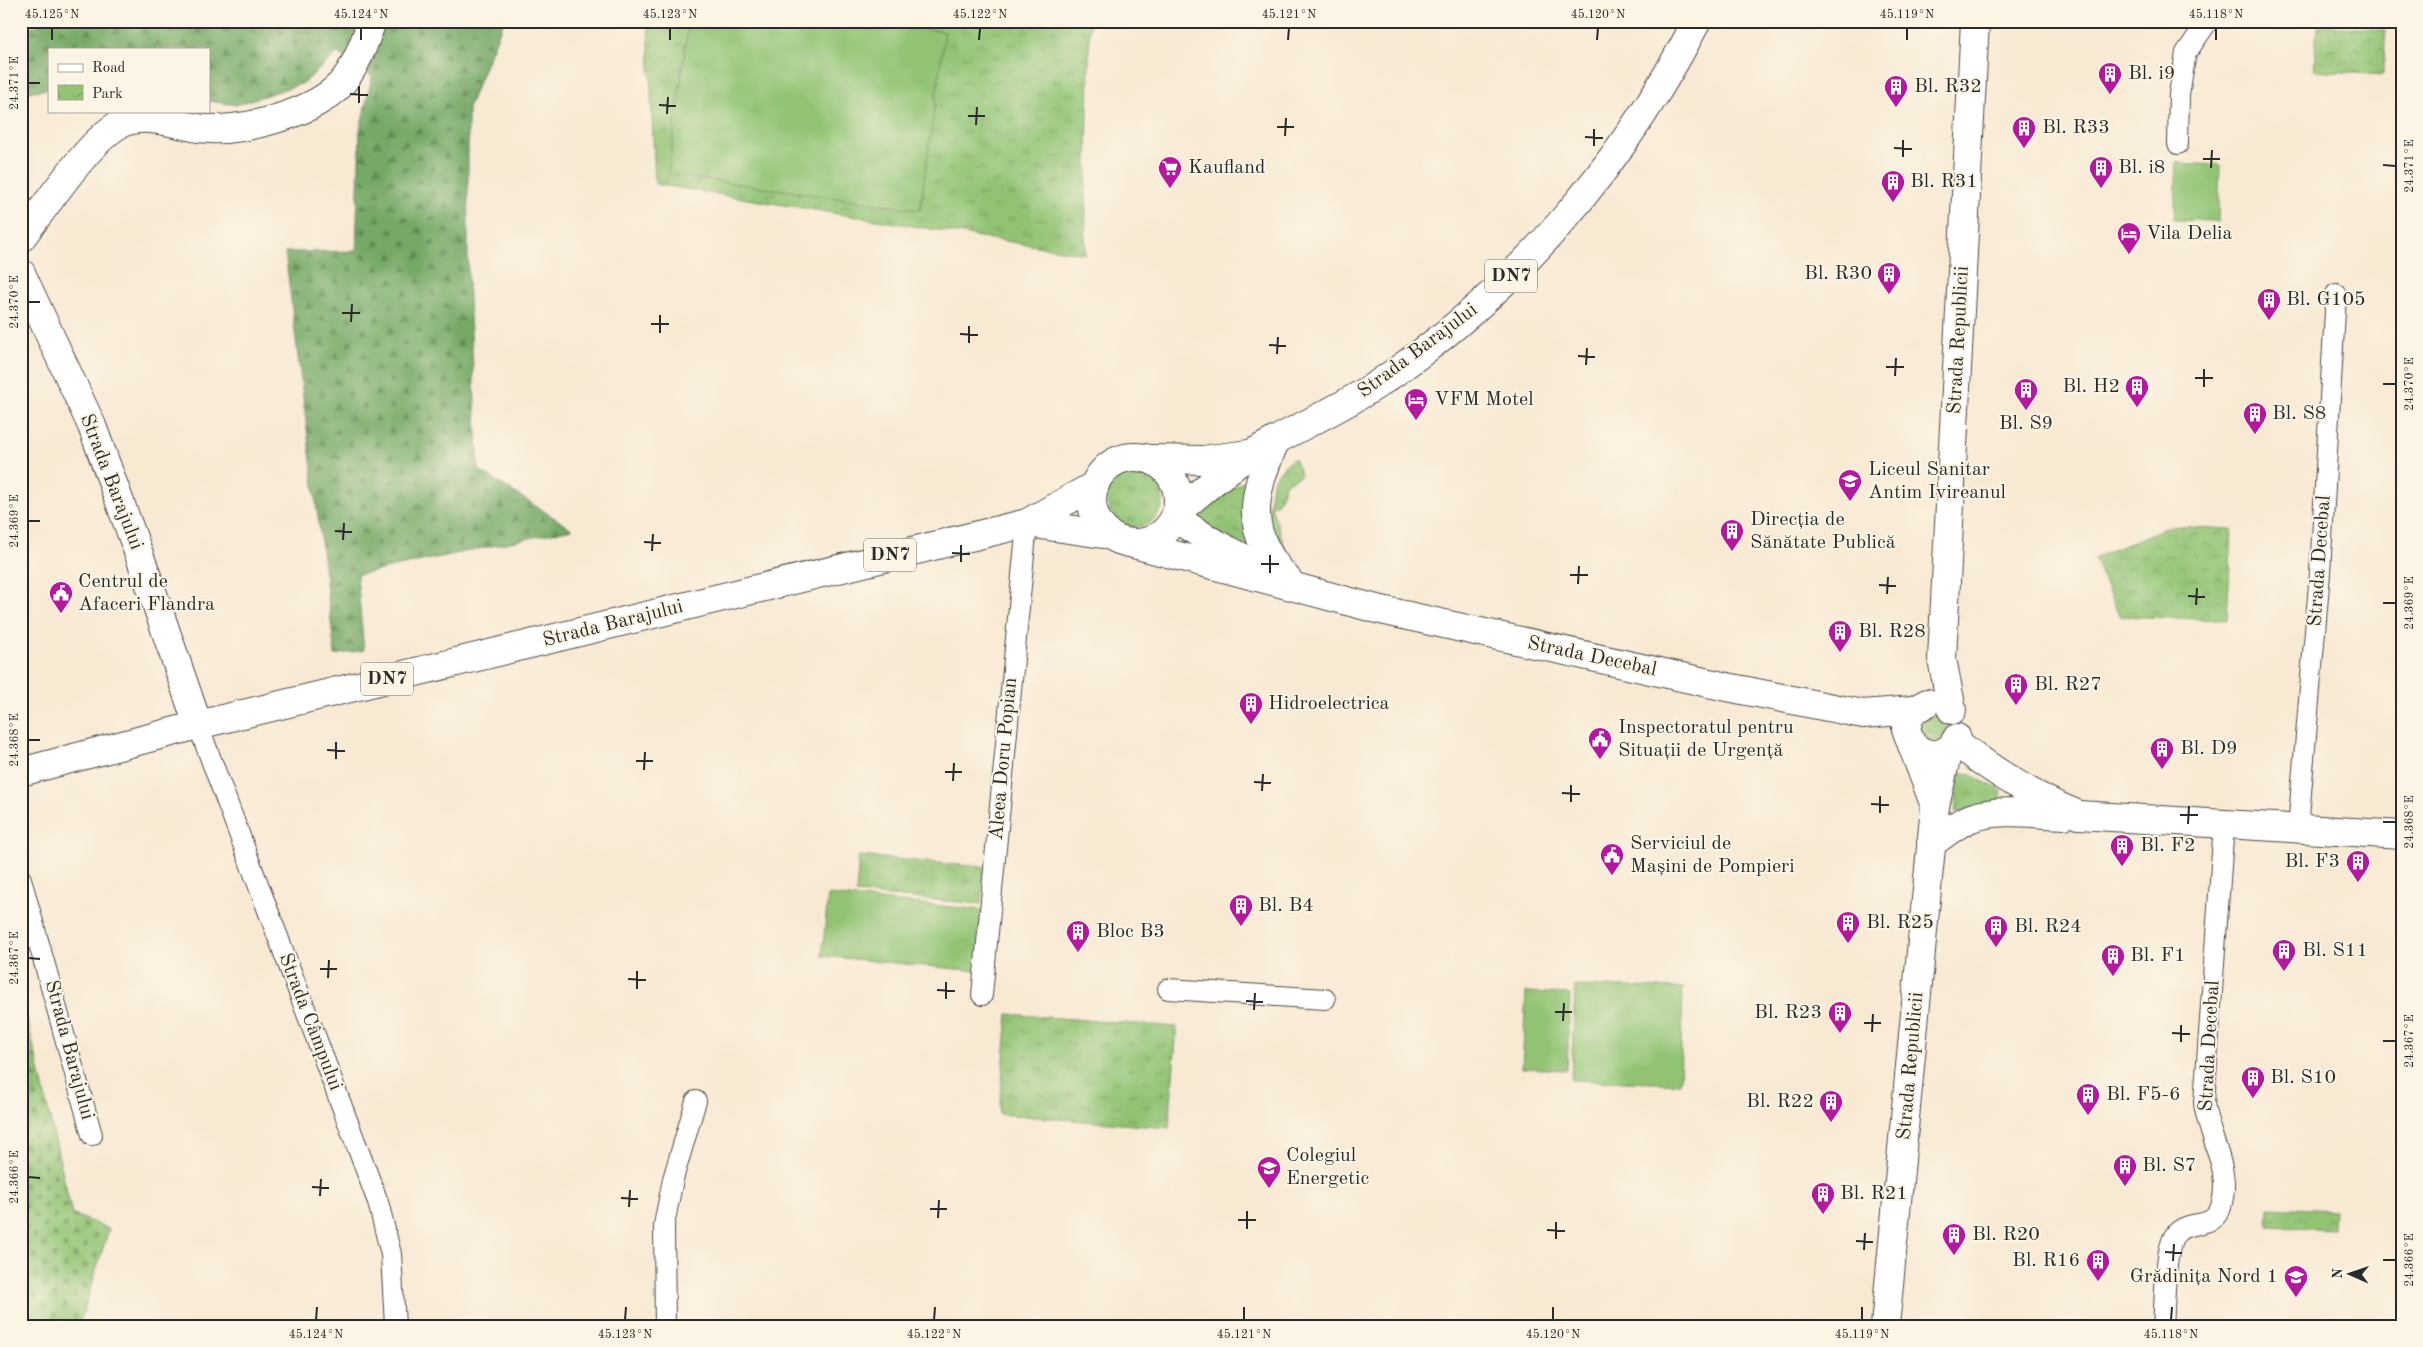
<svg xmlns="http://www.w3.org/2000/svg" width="2423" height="1347" font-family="'Old Standard TT',serif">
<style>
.grass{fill:url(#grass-tufts);stroke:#5e774f}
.forest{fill:url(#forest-firs);stroke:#506a48}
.cemetery{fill:url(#cemetery-stones);stroke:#5e774f}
.park{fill:url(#park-crowns);stroke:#5e774f}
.garden{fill:#91c373;stroke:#5e774f}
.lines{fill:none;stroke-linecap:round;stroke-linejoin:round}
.street-casing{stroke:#4a4844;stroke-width:22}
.secondary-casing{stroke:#4a4844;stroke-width:30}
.highway-casing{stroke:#4a4844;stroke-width:30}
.street{stroke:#fff;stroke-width:20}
.secondary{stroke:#fff;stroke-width:28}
.highway{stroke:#fff;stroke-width:28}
.ticks{fill:none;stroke:#2b2b2b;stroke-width:2}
.labels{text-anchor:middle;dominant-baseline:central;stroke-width:4;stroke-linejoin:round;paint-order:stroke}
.shield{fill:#fcf5e5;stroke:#6a6863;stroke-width:1}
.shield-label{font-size:19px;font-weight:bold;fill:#2b2b2b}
.poi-label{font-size:20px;fill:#2b2b2b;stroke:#fcf5e5;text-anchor:start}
.street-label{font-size:20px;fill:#2b2b2b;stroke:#fcf5e5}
.neatline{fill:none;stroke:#2b2b2b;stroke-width:2}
.ticks-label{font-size:12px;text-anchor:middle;fill:#2b2b2b}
</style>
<defs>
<pattern id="grass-tufts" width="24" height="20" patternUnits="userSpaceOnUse" patternTransform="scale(1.25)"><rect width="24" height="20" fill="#91c373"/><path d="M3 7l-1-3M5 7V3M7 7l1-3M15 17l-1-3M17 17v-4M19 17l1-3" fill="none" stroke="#779f5f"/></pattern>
<pattern id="forest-firs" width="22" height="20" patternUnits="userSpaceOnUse" patternTransform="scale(1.25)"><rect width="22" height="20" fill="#74a965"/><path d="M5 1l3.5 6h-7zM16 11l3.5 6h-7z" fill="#5f8a53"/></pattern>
<pattern id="cemetery-stones" width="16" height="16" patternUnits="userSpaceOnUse" patternTransform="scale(1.25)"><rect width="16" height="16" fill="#91c373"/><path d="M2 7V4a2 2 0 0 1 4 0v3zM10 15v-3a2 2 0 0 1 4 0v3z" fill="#779f5f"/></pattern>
<pattern id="park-crowns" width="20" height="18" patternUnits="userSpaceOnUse" patternTransform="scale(1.25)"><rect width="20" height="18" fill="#91c373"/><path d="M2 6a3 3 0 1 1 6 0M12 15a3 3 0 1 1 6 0" fill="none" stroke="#779f5f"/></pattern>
</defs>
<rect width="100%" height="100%" fill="#fcf5e5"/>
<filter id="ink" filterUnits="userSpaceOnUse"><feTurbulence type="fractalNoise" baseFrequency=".02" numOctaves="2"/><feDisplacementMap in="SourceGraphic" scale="10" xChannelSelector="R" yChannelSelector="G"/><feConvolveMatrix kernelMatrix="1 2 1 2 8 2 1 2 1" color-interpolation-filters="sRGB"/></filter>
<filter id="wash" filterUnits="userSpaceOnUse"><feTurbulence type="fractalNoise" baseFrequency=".0096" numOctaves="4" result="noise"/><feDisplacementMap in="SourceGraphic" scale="20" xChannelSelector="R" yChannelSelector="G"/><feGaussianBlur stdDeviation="1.12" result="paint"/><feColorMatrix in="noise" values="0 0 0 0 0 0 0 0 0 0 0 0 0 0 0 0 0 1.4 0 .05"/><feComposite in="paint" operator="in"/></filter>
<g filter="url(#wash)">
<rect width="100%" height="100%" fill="#f8e9d3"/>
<!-- grass -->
<g class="grass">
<path d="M648,21H1090L1085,254L655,184Z"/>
<path d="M1294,458L1301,475L1286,483L1278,503L1271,506L1291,565L1267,529L1272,481L1284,466Z"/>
<circle cx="1135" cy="499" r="28"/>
<path d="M1248,479L1256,551L1202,524L1193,512L1197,507Z"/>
<circle cx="1934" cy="728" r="13"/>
<path d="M1960,772L1969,774L2002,791L2001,803L1955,812Z"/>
<path d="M859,856L984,867L981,904L856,893Z"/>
<path d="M1008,1014L1177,1027L1169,1128L999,1114Z"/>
<path d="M2269,1207L2335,1210L2334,1229L2268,1226Z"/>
</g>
<!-- forest -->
<path class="forest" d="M51,21H504L468,108V280L479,470L572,529L357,575L364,650L335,655L285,252L356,251L360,129L372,76L337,53L304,83L236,105L209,101V49H49V89L21,93V30Z"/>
<!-- cemetery -->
<path class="cemetery" d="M21,990L72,1214L109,1229L79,1326H21Z"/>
<!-- park -->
<g class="park">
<path d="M2317,25L2386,30L2383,75L2314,70Z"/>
<path d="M2170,526L2232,529L2227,620L2119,616L2094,558Z"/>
</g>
<!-- garden -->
<g class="garden">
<path d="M689,21H868L945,32L920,210L668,174Z"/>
<path d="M2177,163L2220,165L2218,221L2174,220Z"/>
<path d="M828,895L983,910L978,971L822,956Z"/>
<path d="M1575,986L1683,988L1680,1084L1571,1080Z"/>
<path d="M1526,992L1570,994L1567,1070L1522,1068Z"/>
</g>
</g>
<g filter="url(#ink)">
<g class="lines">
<!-- street casing -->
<g class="street-casing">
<g id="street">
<path d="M2178,144L2179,94L2186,53L2208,21"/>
<path d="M198,725L378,1202L391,1254L395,1326"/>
<path d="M2298,828L2320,573L2336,294"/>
<path d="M21,879L92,1135"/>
<path d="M1168,989L1325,999"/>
<path d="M982,995L1027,523"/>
<path d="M665,1326L664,1225L673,1179L696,1101"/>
<path d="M2163,1326C2165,1306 2164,1250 2175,1235C2188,1217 2215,1233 2222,1203C2231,1168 2208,1137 2204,1103L2224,824"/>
</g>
</g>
<!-- secondary casing -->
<g class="secondary-casing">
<g id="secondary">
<path d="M21,238C44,209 89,140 120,124C144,112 174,124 198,128C238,134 312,114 340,85C356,68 364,43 372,21"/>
<path d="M21,273L92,426L144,568L198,725"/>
<path d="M1175,518L1216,544L1261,567"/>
<path d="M1126,542L1377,609L1722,686L1863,714L1914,710"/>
<path d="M1927,703L1914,710L1910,716L1906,729L1935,806"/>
<path d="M1952,710L1942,659L1975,21"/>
<path d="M1956,742C1994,772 2033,797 2079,815L2402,835"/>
<path d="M1912,745C1927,758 1948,758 1957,738"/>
<path d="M1931,844C1944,834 1956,824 1971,818C1999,808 2035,814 2064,815"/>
<path d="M1885,1326L1935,806L1948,750"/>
</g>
</g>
<!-- highway casing -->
<g class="highway-casing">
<g id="highway">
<path d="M1275,442C1251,497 1244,533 1288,580"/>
<circle cx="1135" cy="500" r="43"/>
<path d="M1152,459L1203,460L1249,454"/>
<path d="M1178,511C1202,492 1226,469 1253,453C1294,429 1338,410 1378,384C1517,290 1620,169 1697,21"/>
<path d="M1027,523L1110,535"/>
<path d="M21,772L198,725L1027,523L1095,485"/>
</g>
</g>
<!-- street -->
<use href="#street" class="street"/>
<!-- secondary -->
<use href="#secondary" class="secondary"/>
<!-- highway -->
<use href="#highway" class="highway"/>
</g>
</g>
<!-- ticks -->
<path class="ticks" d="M52,40V28M361,40V28M670,40V28M979,40L980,28M1288,40L1289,28M1597,40L1598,28M1907,40V28M2216,40V28M28,83H40M350,94L368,95M359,103V86M659,105L676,106M667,114L668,97M968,116H985M976,125L977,107M1277,127H1294M1285,136L1286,118M1585,137L1603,138M1594,146V129M1894,148L1912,149M1903,157V140M2203,159H2220M2383,165L2396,166M2211,168L2212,150M28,302H40M342,313H360M351,322L352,304M651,324H669M660,333V315M960,334L978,335M969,343V326M1269,345L1286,346M1277,354L1278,337M1578,356L1595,357M1586,365L1587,348M1886,367H1904M1895,376L1896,358M2195,378H2213M2383,384H2396M2204,387V369M28,521H40M335,531L352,532M343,540L344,523M644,542L661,543M652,551L653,534M952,553L970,554M961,562V545M1261,564H1279M1270,573V555M1570,575H1588M1578,584L1579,566M1879,585L1896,586M1887,594L1888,577M2188,596L2205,597M2383,603H2396M2196,605L2197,588M28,740H40M327,750L345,751M336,759V742M636,761H653M644,770L645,752M945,772H962M953,781L954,763M1254,782L1271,783M1262,791L1263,774M1562,793L1580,794M1571,802V785M1871,804L1889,805M1880,813V796M2180,815H2198M2383,822H2396M2188,824L2189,806M28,958L40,959M320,969H337M328,978L329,960M628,979L646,980M637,989V971M937,990L955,991M946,999V982M1246,1001L1263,1002M1254,1010L1255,993M1555,1012H1572M1563,1021L1564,1003M1864,1023H1881M1872,1032L1873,1014M2172,1033L2190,1034M2383,1041H2396M2181,1042V1025M28,1177L40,1178M312,1187L329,1188M320,1196L321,1179M621,1198L638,1199M629,1207L630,1190M930,1209H947M938,1218L939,1200M1238,1220H1256M1247,1229V1211M1547,1230L1565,1231M1556,1239V1222M1856,1241L1873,1242M1864,1250L1865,1233M2165,1252L2182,1253M2383,1260H2396M2173,1261L2174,1244M316,1320L317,1307M625,1320L626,1307M934,1320L935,1307M1244,1320V1307M1553,1320V1307M1862,1320V1307M2171,1320L2172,1307"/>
<!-- icons -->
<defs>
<g id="building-pin" transform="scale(1.25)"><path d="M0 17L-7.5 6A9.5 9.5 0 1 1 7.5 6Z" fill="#b5179e" stroke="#fcf5e5"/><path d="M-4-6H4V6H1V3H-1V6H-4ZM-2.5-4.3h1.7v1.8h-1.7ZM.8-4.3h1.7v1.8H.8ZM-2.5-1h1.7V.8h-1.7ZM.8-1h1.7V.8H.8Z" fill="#fff"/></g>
<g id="supermarket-pin" transform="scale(1.25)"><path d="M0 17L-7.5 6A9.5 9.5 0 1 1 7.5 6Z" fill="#b5179e" stroke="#fcf5e5"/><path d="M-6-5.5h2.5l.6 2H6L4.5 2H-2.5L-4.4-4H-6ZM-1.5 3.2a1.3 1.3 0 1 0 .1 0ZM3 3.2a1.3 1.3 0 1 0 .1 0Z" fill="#fff"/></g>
<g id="hotel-pin" transform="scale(1.25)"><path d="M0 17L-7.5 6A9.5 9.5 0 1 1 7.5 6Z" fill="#b5179e" stroke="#fcf5e5"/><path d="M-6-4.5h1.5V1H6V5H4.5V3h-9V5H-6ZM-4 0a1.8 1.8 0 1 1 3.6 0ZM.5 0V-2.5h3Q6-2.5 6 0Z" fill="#fff"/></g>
<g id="school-pin" transform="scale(1.25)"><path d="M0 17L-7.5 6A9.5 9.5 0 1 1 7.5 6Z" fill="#b5179e" stroke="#fcf5e5"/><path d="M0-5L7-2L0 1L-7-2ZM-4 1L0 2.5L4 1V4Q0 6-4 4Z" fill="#fff"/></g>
<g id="civic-pin" transform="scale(1.25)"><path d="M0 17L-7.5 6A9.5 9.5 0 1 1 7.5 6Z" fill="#b5179e" stroke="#fcf5e5"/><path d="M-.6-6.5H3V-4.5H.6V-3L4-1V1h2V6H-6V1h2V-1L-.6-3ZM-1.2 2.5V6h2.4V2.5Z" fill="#fff"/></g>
</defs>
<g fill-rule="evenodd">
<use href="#building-pin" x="2110" y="74"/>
<use href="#building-pin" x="1896" y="87"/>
<use href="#building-pin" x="2024" y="128"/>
<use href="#supermarket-pin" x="1170" y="168"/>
<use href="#building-pin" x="2101" y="168"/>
<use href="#building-pin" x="1893" y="182"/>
<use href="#hotel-pin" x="2129" y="234"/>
<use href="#building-pin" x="1889" y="274"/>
<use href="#building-pin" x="2269" y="300"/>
<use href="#building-pin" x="2137" y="387"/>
<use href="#building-pin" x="2026" y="390"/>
<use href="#hotel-pin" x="1416" y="400"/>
<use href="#building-pin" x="2255" y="414"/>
<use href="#school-pin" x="1850" y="481"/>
<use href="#building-pin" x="1732" y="531"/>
<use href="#civic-pin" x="61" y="593"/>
<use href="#building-pin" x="1840" y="632"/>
<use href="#building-pin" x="2016" y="685"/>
<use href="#building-pin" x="1251" y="704"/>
<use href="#civic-pin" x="1600" y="739"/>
<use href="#building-pin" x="2162" y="749"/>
<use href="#building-pin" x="2122" y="846"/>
<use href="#civic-pin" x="1612" y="855"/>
<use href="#building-pin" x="2358" y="862"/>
<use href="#building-pin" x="1241" y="906"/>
<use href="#building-pin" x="1848" y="923"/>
<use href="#building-pin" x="1996" y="927"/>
<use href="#building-pin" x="1078" y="932"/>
<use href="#building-pin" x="2284" y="951"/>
<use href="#building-pin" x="2113" y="956"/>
<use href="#building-pin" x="1840" y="1013"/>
<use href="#building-pin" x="2253" y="1078"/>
<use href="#building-pin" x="2088" y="1095"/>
<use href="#building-pin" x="1831" y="1102"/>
<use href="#building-pin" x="2125" y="1166"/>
<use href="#school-pin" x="1269" y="1168"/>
<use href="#building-pin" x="1823" y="1194"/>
<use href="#building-pin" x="1954" y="1235"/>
<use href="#building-pin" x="2098" y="1261"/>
<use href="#school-pin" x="2296" y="1277"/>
</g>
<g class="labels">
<!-- shield labels -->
<g class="shield">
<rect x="1485" y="259.5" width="52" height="33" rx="4"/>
<rect x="864" y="538.5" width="52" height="33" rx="4"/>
<rect x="361" y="662.5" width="52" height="33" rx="4"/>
</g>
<g class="shield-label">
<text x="1511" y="276">DN7</text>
<text x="890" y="555">DN7</text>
<text x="387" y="679">DN7</text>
</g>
<!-- poi labels -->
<g class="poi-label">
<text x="2128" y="74">Bl. i9</text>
<text x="1914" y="87">Bl. R32</text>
<text x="2042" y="128">Bl. R33</text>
<text x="1188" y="168">Kaufland</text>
<text x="2118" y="168">Bl. i8</text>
<text x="1910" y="182">Bl. R31</text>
<text x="2146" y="234">Vila Delia</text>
<text x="1872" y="274" text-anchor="end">Bl. R30</text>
<text x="2286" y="300">Bl. G105</text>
<text x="2120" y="387" text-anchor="end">Bl. H2</text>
<text x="1434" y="400">VFM Motel</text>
<text x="2272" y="414">Bl. S8</text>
<text x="2026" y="424" text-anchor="middle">Bl. S9</text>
<text x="1868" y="470">Liceul Sanitar<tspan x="1868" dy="23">Antim Ivireanul</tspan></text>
<text x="1750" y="520">Direcția de<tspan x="1750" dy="23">Sănătate Publică</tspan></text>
<text x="78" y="582">Centrul de<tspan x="78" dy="23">Afaceri Flandra</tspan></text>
<text x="1858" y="632">Bl. R28</text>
<text x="2034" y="685">Bl. R27</text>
<text x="1268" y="704">Hidroelectrica</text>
<text x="1618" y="728">Inspectoratul pentru<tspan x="1618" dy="23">Situații de Urgență</tspan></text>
<text x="2180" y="749">Bl. D9</text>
<text x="1630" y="844">Serviciul de<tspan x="1630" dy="23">Mașini de Pompieri</tspan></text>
<text x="2140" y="846">Bl. F2</text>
<text x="2340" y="862" text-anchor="end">Bl. F3</text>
<text x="1258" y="906">Bl. B4</text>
<text x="1866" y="923">Bl. R25</text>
<text x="2014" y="927">Bl. R24</text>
<text x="1096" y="932">Bloc B3</text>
<text x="2302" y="951">Bl. S11</text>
<text x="2130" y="956">Bl. F1</text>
<text x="1822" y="1013" text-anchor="end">Bl. R23</text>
<text x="2270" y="1078">Bl. S10</text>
<text x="2106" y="1095">Bl. F5-6</text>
<text x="1814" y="1102" text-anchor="end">Bl. R22</text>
<text x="1286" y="1156">Colegiul<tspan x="1286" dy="23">Energetic</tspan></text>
<text x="2142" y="1166">Bl. S7</text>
<text x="1840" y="1194">Bl. R21</text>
<text x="1972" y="1235">Bl. R20</text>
<text x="2080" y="1261" text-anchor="end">Bl. R16</text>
<text x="2278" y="1277" text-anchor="end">Grădinița Nord 1</text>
</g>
<!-- street labels -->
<g class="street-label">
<text transform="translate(1959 340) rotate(-87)">Strada Republicii</text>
<text transform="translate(1418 351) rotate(-37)">Strada Barajului</text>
<text transform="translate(111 482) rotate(69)">Strada Barajului</text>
<text transform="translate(2320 561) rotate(-86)">Strada Decebal</text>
<text transform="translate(613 624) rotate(-14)">Strada Barajului</text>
<text transform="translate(1592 657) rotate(12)">Strada Decebal</text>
<text transform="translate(1004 759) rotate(-85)">Aleea Doru Popian</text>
<text transform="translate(310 1022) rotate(69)">Strada Câmpului</text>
<text transform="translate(2210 1046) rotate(-87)">Strada Decebal</text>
<text transform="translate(69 1050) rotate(75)">Strada Barajului</text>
<text transform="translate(1911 1066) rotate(-85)">Strada Republicii</text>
</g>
</g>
<!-- margin -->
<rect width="2423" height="1347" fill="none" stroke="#fcf5e5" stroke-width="55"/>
<!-- legend -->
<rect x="48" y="48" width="162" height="65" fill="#fcf5e5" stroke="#a8a49b"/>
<rect x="58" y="64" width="25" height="8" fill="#ffffff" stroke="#a8a49b"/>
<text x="92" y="72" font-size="15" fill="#2b2b2b">Road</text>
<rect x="58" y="85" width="25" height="15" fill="url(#park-crowns)" stroke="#a8a49b"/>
<text x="92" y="98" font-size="15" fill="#2b2b2b">Park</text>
<!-- north arrow -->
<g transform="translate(2350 1274) rotate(272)" stroke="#fcf5e5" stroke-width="4" paint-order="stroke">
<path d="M0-4L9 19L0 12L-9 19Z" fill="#2b2b2b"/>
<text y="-8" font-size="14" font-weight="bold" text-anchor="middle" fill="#2b2b2b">N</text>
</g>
<rect x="28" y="28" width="2368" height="1292" class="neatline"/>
<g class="ticks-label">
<text x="52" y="18">45.125°N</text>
<text x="361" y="18">45.124°N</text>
<text x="670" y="18">45.123°N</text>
<text x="980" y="18">45.122°N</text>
<text x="1289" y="18">45.121°N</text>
<text x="1598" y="18">45.120°N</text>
<text x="1907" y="18">45.119°N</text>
<text x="2216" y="18">45.118°N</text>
<text transform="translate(14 83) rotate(-90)" y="4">24.371°E</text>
<text transform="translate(2409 166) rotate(-90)" y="4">24.371°E</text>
<text transform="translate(14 302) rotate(-90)" y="4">24.370°E</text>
<text transform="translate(2409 384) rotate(-90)" y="4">24.370°E</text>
<text transform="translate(14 521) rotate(-90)" y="4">24.369°E</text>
<text transform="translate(2409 603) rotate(-90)" y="4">24.369°E</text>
<text transform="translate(14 740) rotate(-90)" y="4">24.368°E</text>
<text transform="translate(2409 822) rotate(-90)" y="4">24.368°E</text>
<text transform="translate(14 958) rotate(-90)" y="4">24.367°E</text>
<text transform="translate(2409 1041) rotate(-90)" y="4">24.367°E</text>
<text transform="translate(14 1177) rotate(-90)" y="4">24.366°E</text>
<text transform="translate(2409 1260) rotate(-90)" y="4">24.366°E</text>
<text x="316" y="1338">45.124°N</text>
<text x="625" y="1338">45.123°N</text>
<text x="934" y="1338">45.122°N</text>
<text x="1244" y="1338">45.121°N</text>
<text x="1553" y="1338">45.120°N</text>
<text x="1862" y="1338">45.119°N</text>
<text x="2171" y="1338">45.118°N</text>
</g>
</svg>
